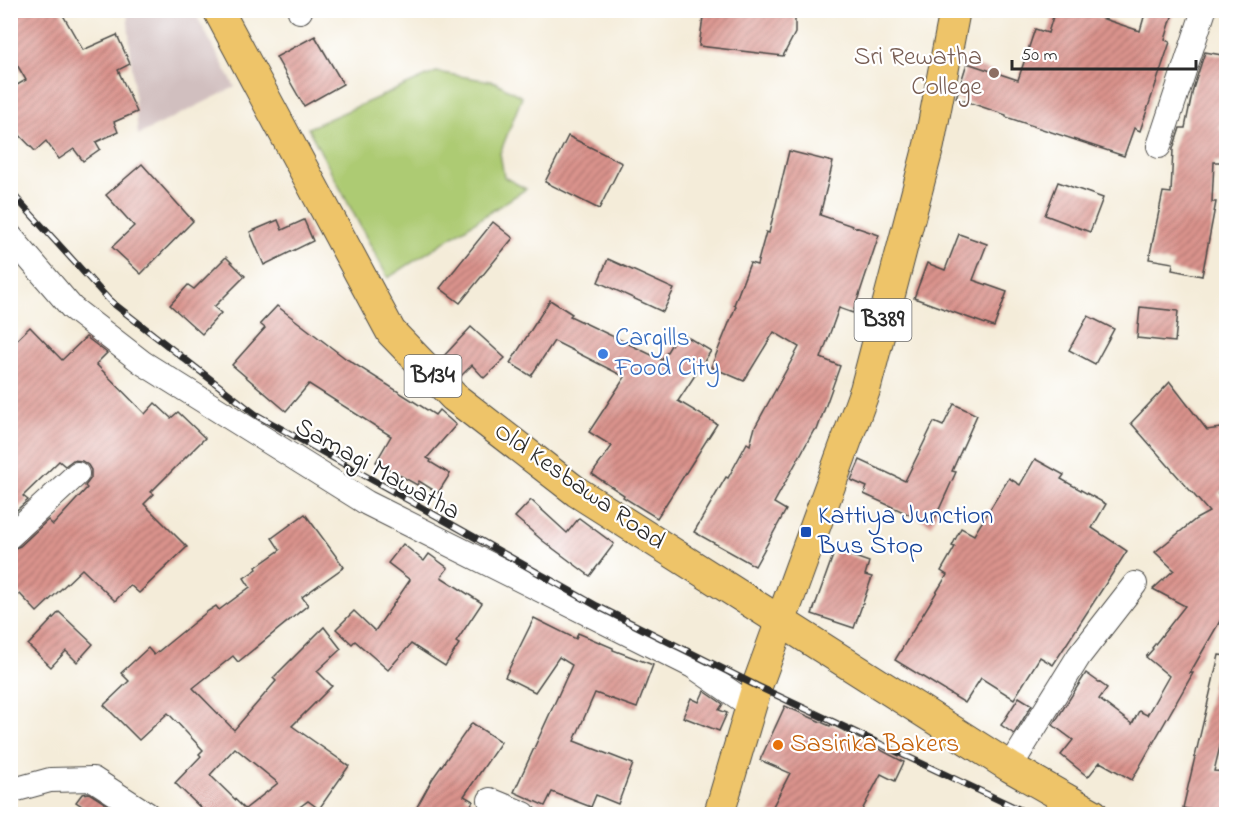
<svg xmlns="http://www.w3.org/2000/svg" width="1237" height="825" font-family="'Indie Flower',sans-serif">
<style>
.industrial{fill:#d1bfbf}
.green{fill:#adcb73;stroke:#6c7b4f;stroke-width:1.5}
.building{fill:url(#building-hatch);fill-rule:evenodd}
.lines{fill:none;stroke-linecap:round;stroke-linejoin:round}
.minor-casing{stroke:#494845;stroke-width:26}
.major-casing{stroke:#494845;stroke-width:32}
.minor{stroke:#fff;stroke-width:24}
.major{stroke:#eec469;stroke-width:30}
.rail-casing{stroke:#2b2b2b;stroke-width:7}
.rail{stroke:#fff;stroke-width:4.5;stroke-dasharray:14;stroke-linecap:butt}
.education-dot{fill:#8d6e63;stroke:#fff;stroke-width:2}
.shop-dot{fill:#3f7fe0;stroke:#fff;stroke-width:2}
.transit-dot{fill:#1a4fb4;stroke:#fff;stroke-width:2}
.food-dot{fill:#e8710a;stroke:#fff;stroke-width:2}
.labels{text-anchor:middle;dominant-baseline:central;stroke-width:4.5;stroke-linejoin:round;paint-order:stroke}
.shield{fill:#fff;stroke:#6b6b6b;stroke-width:1.5}
.shield-label{font-size:24px;font-weight:bold;fill:#2b2b2b}
.education-label{font-size:26px;fill:#785e54;stroke:#fff;text-anchor:end}
.shop-label{font-size:26px;fill:#366cbe;stroke:#fff;text-anchor:start}
.street-label{font-size:26px;fill:#2b2b2b;stroke:#fff}
.transit-label{font-size:26px;fill:#164399;stroke:#fff;text-anchor:start}
.food-label{font-size:26px;fill:#c56008;stroke:#fff;text-anchor:start}
</style>
<defs>
<pattern id="building-hatch" width="6" height="6" patternUnits="userSpaceOnUse" patternTransform="scale(1.5)"><rect width="6" height="6" fill="#da938c"/><path d="M-1 1l2-2M0 6l6-6M5 7l2-2" fill="none" stroke="#b17873"/></pattern>
</defs>
<rect width="100%" height="100%" fill="#fff"/>
<filter id="ink" filterUnits="userSpaceOnUse"><feTurbulence type="fractalNoise" baseFrequency=".0167" numOctaves="2"/><feDisplacementMap in="SourceGraphic" scale="12" xChannelSelector="R" yChannelSelector="G"/><feConvolveMatrix kernelMatrix="1 2 1 2 8 2 1 2 1" color-interpolation-filters="sRGB"/></filter>
<filter id="wash" filterUnits="userSpaceOnUse"><feTurbulence type="fractalNoise" baseFrequency=".008" numOctaves="4" result="noise"/><feDisplacementMap in="SourceGraphic" scale="24" xChannelSelector="R" yChannelSelector="G"/><feGaussianBlur stdDeviation="1.35" result="paint"/><feColorMatrix in="noise" values="0 0 0 0 0 0 0 0 0 0 0 0 0 0 0 0 0 1.4 0 .05"/><feComposite in="paint" operator="in"/></filter>
<g filter="url(#wash)">
<rect width="100%" height="100%" fill="#f4ecd9"/>
<!-- industrial -->
<path class="industrial" d="M127,11H194L235,87L138,135Z"/>
<!-- green -->
<path class="green" d="M436,72L495,82L522,97L500,153L504,177L526,189L388,278L308,128Z"/>
<g id="blocks">
<!-- building -->
<g class="building">
<path d="M10,10H60L83,50L117,35L130,64L118,70L137,112L114,122L118,132L96,142L100,149L83,161L74,149L59,159L46,141L35,151L10,125V89L26,80L10,53Z"/>
<path d="M704,10H795V33L783,56L699,46Z"/>
<path d="M1055,10H1077L1140,31L1146,10H1174L1165,40L1170,42L1140,131L1134,128L1124,156L1006,117V115L956,98L967,63L1018,80L1035,29L1048,33Z"/>
<path d="M315,36L343,84L304,106L276,57Z"/>
<path d="M1205,52L1227,56V95L1220,130H1227V162H1214L1212,202H1216L1202,276L1172,270L1173,263L1149,259L1163,192L1171,193L1173,149L1180,128H1185L1193,89Z"/>
<path d="M568,136L622,163L599,209L545,182Z"/>
<path d="M789,151L833,162L820,215L879,235L853,313L839,308L821,358L840,366L817,430H814L774,503L786,510L755,566L694,532L726,477L728,478L747,443L750,445L755,427L799,347L774,332L744,381L711,367L736,306L734,305L750,263L757,265L766,232L769,233Z"/>
<path d="M142,164L193,221L141,274L112,247L134,226L106,195Z"/>
<path d="M1058,182L1103,198L1090,232L1045,215Z"/>
<path d="M278,220L282,230L304,220L313,241L264,265L250,232Z"/>
<path d="M493,222L513,238L460,303L440,288Z"/>
<path d="M959,234L987,244L973,280L1007,292L994,327L914,298L927,263L945,270Z"/>
<path d="M226,257L245,276L214,307L221,313L202,334L170,305L188,285L194,289Z"/>
<path d="M608,259L674,289L663,312L598,282Z"/>
<path d="M550,300L572,314L570,316L662,360L679,332L711,351L678,401L717,424L657,518L623,497L624,495L592,474L612,446L589,432L625,377L554,341L531,376L510,363Z"/>
<path d="M277,306L345,358L435,415L439,410L456,425L427,458L431,460L430,462L450,474L438,493L419,481L417,485L376,462L391,436L309,384L286,411L232,365L265,328L260,324Z"/>
<path d="M1140,307L1178,311L1175,342L1137,338Z"/>
<path d="M1088,316L1114,329L1095,364L1069,350Z"/>
<path d="M30,327L62,360L86,337L107,353L96,364L145,414L155,403L171,418L178,412L205,438L151,492L154,494L144,504L187,547L139,593L130,585L115,601L82,569L37,612L20,594L10,602V550L20,546L48,520L53,525L87,488L85,486L91,478V470L88,465L82,461L73,460L65,466L59,461L23,496L28,500L10,516V346Z"/>
<path d="M471,327L505,358L484,378L472,365L459,378L441,359Z"/>
<path d="M1170,382L1207,430L1227,427V487L1218,494L1224,503L1227,502V609L1190,673H1193L1132,780L1100,762L1088,777L1061,755L1073,740L1053,725L1086,673L1107,688L1099,699L1132,724L1139,711L1147,715L1169,676L1146,657L1153,649L1152,648L1185,606L1153,589L1174,570L1155,552L1196,519L1209,512L1131,423Z"/>
<path d="M954,404L977,415L952,471L956,472L932,525L864,494L867,487L851,480L860,460L905,481L934,422L943,426Z"/>
<path d="M1035,459L1064,475L1061,479L1106,504L1092,528L1127,551L1053,665L1040,657L1014,699L981,678L965,703L895,660L947,575L941,571L955,547L952,546L961,528L974,535L1009,478L1020,485Z"/>
<path d="M531,500L567,533L579,518L614,544L590,576L543,541L515,517Z"/>
<path d="M305,514L344,567L302,597L308,605L238,662L233,656L193,688L234,730L276,681L273,678L324,627L341,649L317,671L332,686L292,726L349,766L319,809L308,801L290,814H207L175,783L201,756L199,754L203,750L168,713L139,740L104,705L129,681L121,673L148,648L154,655L208,611L216,606L219,610L250,587L244,578L257,569L256,567L280,550L272,538ZM235,748L278,783L245,809L210,775Z"/>
<path d="M403,544L424,561L429,554L448,568L441,577L482,603L456,642L459,644L445,666L411,644L388,670L355,641L352,644L336,629L354,611L375,631L410,580L388,563Z"/>
<path d="M835,550L869,562L865,575L872,577L854,628L812,614Z"/>
<path d="M59,612L93,644L77,662L66,651L51,667L28,645Z"/>
<path d="M534,618L576,639L578,633L613,648V650L653,665L637,708L595,693L574,741L633,764L618,804L596,795L591,807L552,792L545,806L514,792L572,665L559,657L535,692L505,677Z"/>
<path d="M1219,655L1227,656V718L1214,771L1227,772V814H1211L1183,808Z"/>
<path d="M704,691L723,704L719,710L727,713L719,731L683,717L691,698L699,702Z"/>
<path d="M1019,697L1032,705L1014,734L1001,725Z"/>
<path d="M785,706L830,726L831,724L904,762L895,781L881,774L860,814H769L790,773L760,760Z"/>
<path d="M472,723L501,742L464,796L473,801L466,814H413L433,778Z"/>
<path d="M89,793L122,814H94L76,802L82,794Z"/>
</g>
</g>
</g>
<g filter="url(#ink)">
<use href="#blocks" fill-opacity="0" stroke="#494845" stroke-width="1.5"/>
<g class="lines">
<!-- minor casing -->
<g class="minor-casing">
<g id="minor">
<path d="M300,11V10"/>
<path d="M1159,146L1204,10"/>
<path d="M10,236L72,308L143,363L367,503L693,666L751,706"/>
<path d="M10,536L77,474"/>
<path d="M1010,767L1079,656L1135,584"/>
<path d="M10,791L50,780L93,779L147,814"/>
<path d="M490,800L524,814"/>
</g>
</g>
<!-- major casing -->
<g class="major-casing">
<g id="major">
<path d="M218,10L391,332L454,397L577,492L1010,767L1093,814"/>
<path d="M719,814L757,686L865,390L929,145L955,10"/>
</g>
</g>
<!-- minor -->
<use href="#minor" class="minor"/>
<!-- major -->
<use href="#major" class="major"/>
<!-- rail casing -->
<g class="rail-casing">
<path id="rail" d="M10,191L109,300L255,414L597,606L757,686L1029,814"/>
</g>
<!-- rail -->
<use href="#rail" class="rail"/>
</g>
</g>
<!-- markers -->
<circle class="education-dot" cx="994" cy="73" r="6"/>
<circle class="shop-dot" cx="603" cy="354" r="6"/>
<rect class="transit-dot" x="800" y="526" width="12" height="12" rx="3"/>
<circle class="food-dot" cx="778" cy="745" r="6"/>
<g class="labels">
<!-- shield labels -->
<g class="shield">
<rect x="854.5" y="299" width="57" height="42" rx="4.5"/>
<rect x="404.5" y="355" width="57" height="42" rx="4.5"/>
</g>
<g class="shield-label">
<text x="883" y="320">B389</text>
<text x="433" y="376">B134</text>
</g>
<!-- education labels -->
<g class="education-label">
<text x="982" y="58">Sri Rewatha<tspan x="982" dy="30">College</tspan></text>
</g>
<!-- shop labels -->
<g class="shop-label">
<text x="615" y="339">Cargills<tspan x="615" dy="30">Food City</tspan></text>
</g>
<!-- street labels -->
<g class="street-label">
<text transform="translate(377 470) rotate(29)">Samagi Mawatha</text>
<text transform="translate(579 487) rotate(35)">Old Kesbawa Road</text>
</g>
<!-- transit labels -->
<g class="transit-label">
<text x="818" y="517">Kattiya Junction<tspan x="818" dy="30">Bus Stop</tspan></text>
</g>
<!-- food labels -->
<g class="food-label">
<text x="790" y="745">Sasirika Bakers</text>
</g>
</g>
<!-- margin -->
<rect width="1237" height="825" fill="none" stroke="#fff" stroke-width="36"/>
<!-- scale -->
<path d="M1012 60v9h184v-9" fill="none" stroke="#2b2b2b" stroke-width="3"/>
<text x="1021" y="60" font-size="18" fill="#2b2b2b" stroke="#ffffff" stroke-width="4.5" paint-order="stroke">50 m</text>
</svg>
